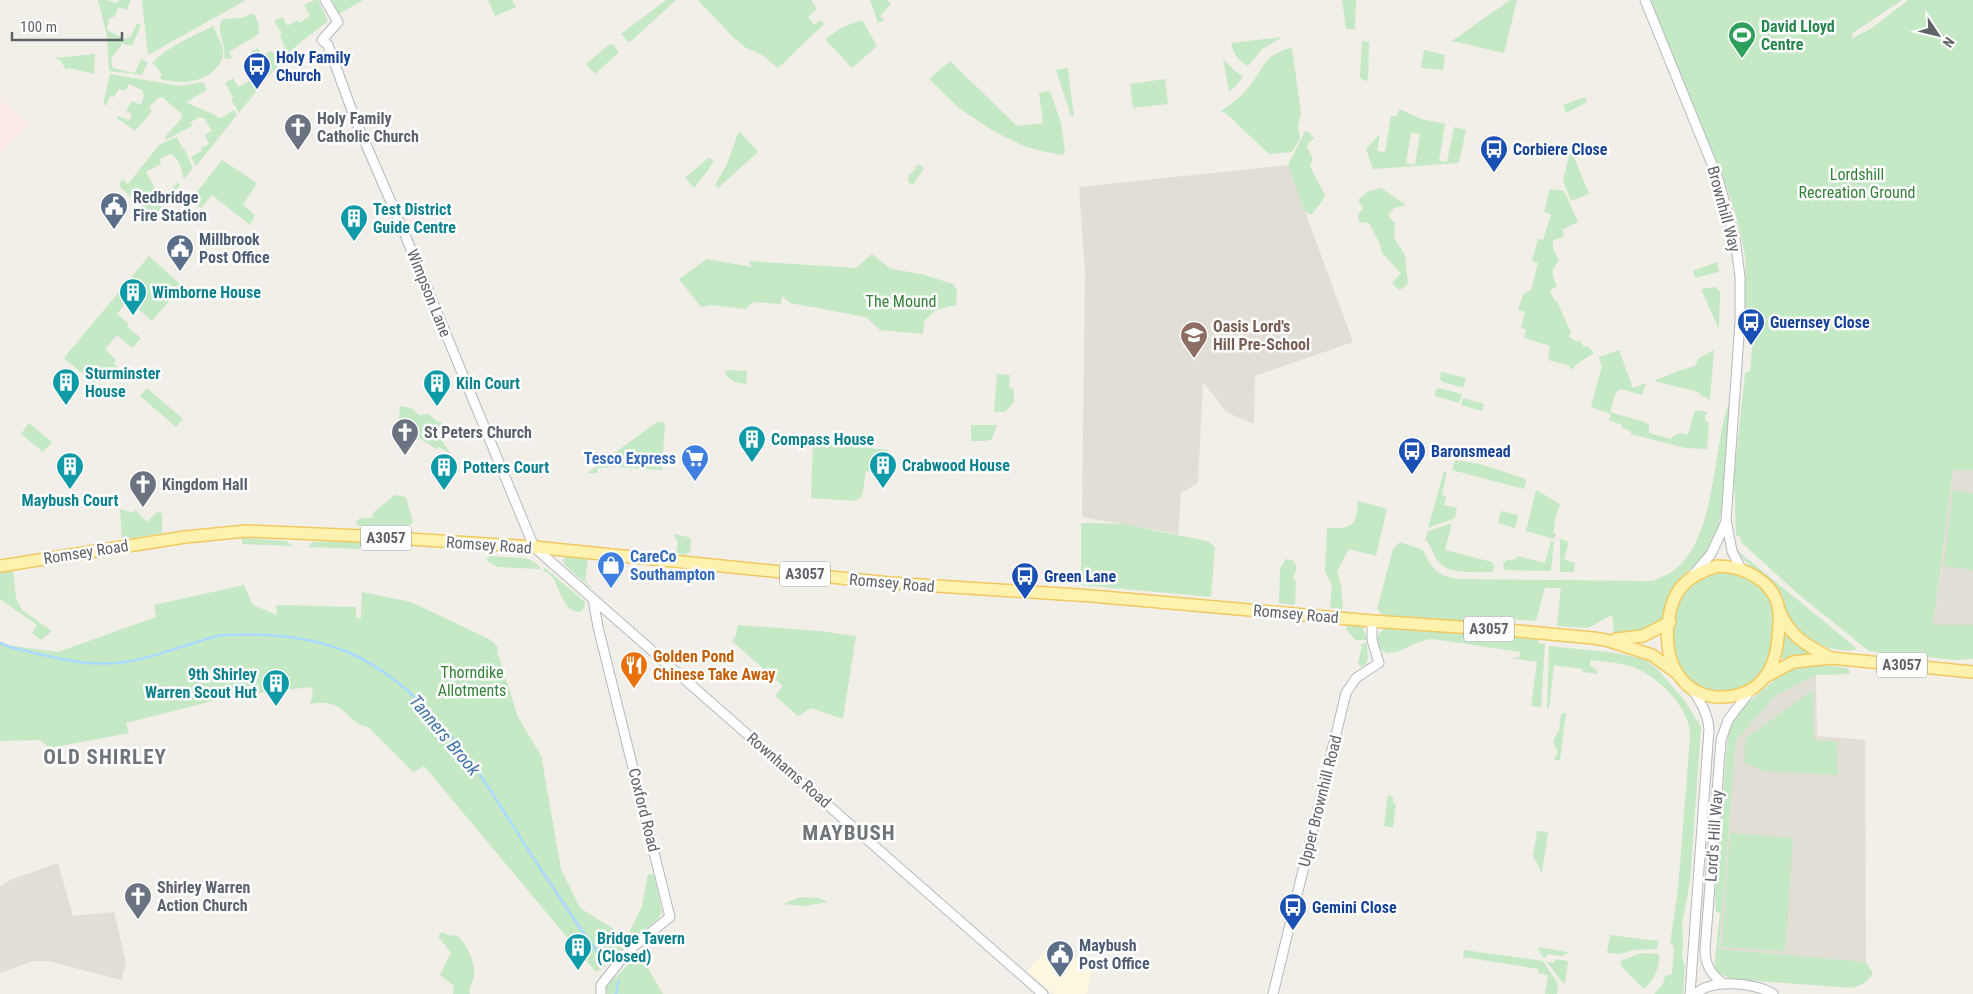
<svg xmlns="http://www.w3.org/2000/svg" width="1973" height="994" font-family="'Roboto Condensed',sans-serif">
<style>
.commercial{fill:#fef7e0}
.education{fill:#e1ded6}
.medical{fill:#fce8e6}
.green{fill:#c5e8c5;fill-rule:evenodd}
.lines{fill:none;stroke-linecap:round;stroke-linejoin:round}
.stream{stroke:#aadaff;stroke-width:2.5}
.minor-casing{stroke:#b5b8bc;stroke-width:11}
.major-casing{stroke:#f2c960;stroke-width:14}
.minor{stroke:#fff;stroke-width:9}
.major{stroke:#fff2af;stroke-width:11}
.labels{text-anchor:middle;dominant-baseline:central;stroke-width:5;stroke-linejoin:round;paint-order:stroke}
.shield{fill:#fff;stroke:#8f9295;stroke-width:1}
.shield-label{font-size:15px;font-weight:bold;fill:#5f6368}
.leisure-label{font-size:16px;font-weight:bold;fill:#27864d;stroke:#fff;text-anchor:start}
.transit-label{font-size:16px;font-weight:bold;fill:#164399;stroke:#fff;text-anchor:start}
.worship-label{font-size:16px;font-weight:bold;fill:#5b616d;stroke:#fff;text-anchor:start}
.park-label{font-size:16px;fill:#348238;stroke:#fff}
.service-label{font-size:16px;font-weight:bold;fill:#4e5e75;stroke:#fff;text-anchor:start}
.culture-label{font-size:16px;font-weight:bold;fill:#0d838f;stroke:#fff;text-anchor:start}
.street-label{font-size:16px;fill:#5f6368;stroke:#fff}
.education-label{font-size:16px;font-weight:bold;fill:#785e54;stroke:#fff;text-anchor:start}
.shop-label{font-size:16px;font-weight:bold;fill:#366cbe;stroke:#fff;text-anchor:end}
.food-label{font-size:16px;font-weight:bold;fill:#c56008;stroke:#fff;text-anchor:start}
.water-label{font-size:18px;font-style:italic;fill:#4174aa;stroke:#fff}
.district-label{font-size:21px;font-weight:bold;letter-spacing:1px;fill:#70757a;stroke:#fff}
</style>
<rect width="100%" height="100%" fill="#f1efe8"/>
<!-- commercial -->
<path class="commercial" d="M1045,952L1094,961L1087,994H1054L1027,971Z"/>
<!-- education -->
<g class="education">
<path d="M1288,165L1353,342L1255,376L1254,424L1226,412L1203,382L1198,483L1181,493L1178,534L1082,517L1085,270L1079,187Z"/>
<path d="M1953,470H1973V625L1933,626Z"/>
<path d="M1816,675L1817,736L1865,740L1866,962L1719,949L1736,741L1775,696Z"/>
<path d="M58,863L73,916L114,912L126,963L121,980L48,961H33L0,973V886L10,880Z"/>
</g>
<!-- medical -->
<path class="medical" d="M0,100L28,125L0,153Z"/>
<!-- green -->
<g class="green">
<path d="M98,0H107L115,3L121,0H131L127,10L120,7L118,8L115,16L109,19L107,30L125,39L131,36L137,23L141,25L132,46L122,43C119,51 114,53 111,60L113,68L133,73L136,71L141,59L148,62L142,75L109,71L107,36Z"/>
<path d="M142,0H246L148,55Z"/>
<path d="M314,0H318L328,21L297,45L263,82L250,52L258,48L262,56L271,51L274,54L285,47L280,36L282,34L274,21L283,17L287,26L298,20L299,23L310,16L304,5Z"/>
<path d="M332,0H363L339,14Z"/>
<path d="M488,0H512L516,7L495,16Z"/>
<path d="M666,0H676L629,43L621,34Z"/>
<path d="M698,0H811L817,9L808,17L814,25L820,20L824,24L778,68L762,55L746,48L733,37Z"/>
<path d="M870,0H887L891,4L880,16L884,20L878,23Z"/>
<path d="M1342,0H1356L1355,29H1346Z"/>
<path d="M1510,0H1517L1504,53L1452,41Z"/>
<path d="M1651,0H1902L1853,33L1851,39L1872,28L1908,0H1973V470H1953L1933,625H1973V659L1955,660L1869,651L1798,594L1741,542L1740,536H1736L1734,478L1745,373L1750,371L1753,339C1735,317 1749,282 1745,256C1740,225 1730,192 1716,164Z"/>
<path d="M253,13L258,22L259,34L229,52L232,58L224,59C228,45 214,31 223,19L242,18Z"/>
<path d="M862,20L877,46L852,68L825,39L843,27Z"/>
<path d="M213,26C216,33 222,43 223,51C224,57 221,62 218,66C204,84 180,84 159,79L162,75L157,67L152,63C168,46 192,37 213,26Z"/>
<path d="M1283,37L1262,49L1248,66C1237,60 1234,55 1231,43Z"/>
<path d="M1362,41L1369,42L1368,81L1363,80L1360,77Z"/>
<path d="M610,44H613L619,52L595,74L586,64Z"/>
<path d="M1292,48L1301,113L1298,126L1300,138L1292,152L1269,154L1228,115L1221,111C1231,104 1240,98 1248,88C1264,69 1263,54 1292,48Z"/>
<path d="M1424,50L1445,55L1443,70L1421,68Z"/>
<path d="M95,54L94,74L69,68L66,70L61,61L54,58Z"/>
<path d="M1223,58L1235,71L1243,76L1237,85L1229,92Z"/>
<path d="M950,61L1017,126L1043,123L1039,93L1050,91L1061,123L1065,152L1063,155L1041,151L1024,146L993,131L959,108L929,79Z"/>
<path d="M1067,68L1068,69L1074,117L1071,116L1056,70Z"/>
<path d="M110,74L180,86L203,82L207,90L186,102L221,118L234,110L237,115L196,166L191,157L202,151L201,148L209,144L205,135L212,131L205,119L200,117L191,122L192,126L166,140V136L182,118V114L162,97L158,98L149,107L152,111L135,131L117,118L118,116L129,120L132,114L126,111L132,101L141,105L144,96L142,90L129,84L125,91L119,89L114,97L110,96L106,105H103Z"/>
<path d="M258,76L262,84L239,113L231,99L233,97L225,83L233,78L238,87Z"/>
<path d="M1165,79L1168,104L1133,108L1130,84Z"/>
<path d="M1585,97L1587,102L1566,113L1563,105Z"/>
<path d="M1400,109L1421,119L1445,124L1439,161L1447,162L1454,127L1466,130L1459,163L1373,169L1366,149L1380,134L1377,151L1385,152L1391,116H1396ZM1411,133L1420,134L1415,165L1406,163Z"/>
<path d="M739,131L758,152L718,188L715,185L726,166Z"/>
<path d="M1305,131L1310,133L1314,139L1308,143L1307,148C1311,155 1315,158 1310,165C1314,177 1320,184 1325,195C1323,201 1315,210 1311,215L1305,211L1288,165Z"/>
<path d="M177,137L182,148H184L193,168L184,179C181,170 180,157 170,154L160,159L161,164L146,172L159,196L170,191L178,182L180,185L156,214L151,215L119,186L122,179L128,184L159,145Z"/>
<path d="M1570,151L1572,152L1589,194L1571,201L1563,181Z"/>
<path d="M708,158L714,160L708,170L694,188L685,178Z"/>
<path d="M222,160L257,183L243,205L255,215L250,225L212,195L201,208L190,201Z"/>
<path d="M918,164L924,168L913,185L908,182V175L913,172Z"/>
<path d="M1381,188L1406,205L1394,208L1388,215L1395,224L1394,238L1405,255L1408,283L1405,287L1399,290L1392,283L1401,273L1382,253L1380,244L1369,223L1359,222L1358,215L1363,208L1358,200L1367,192Z"/>
<path d="M1550,189L1564,191L1578,222L1562,230L1564,236L1553,241V248L1559,261C1550,270 1552,275 1557,286L1550,291L1555,301H1557L1571,333L1569,337L1576,341H1580L1584,347L1588,346L1594,353L1575,365L1574,370L1567,365L1548,360L1550,346L1524,338L1526,330L1521,328L1525,312L1518,310L1523,295L1531,290L1538,263L1532,261L1538,239L1543,240L1551,214L1544,212Z"/>
<path d="M872,254L891,269L921,274L953,284L957,290L956,305L936,310L924,321L923,334L880,330L866,317L790,303L782,296L781,304L753,302L745,309L711,305L701,307L679,279L707,259L752,267L748,261L856,268Z"/>
<path d="M149,256L182,286L152,321L128,300L117,314L129,324L127,327L141,338L132,348L117,335L105,349L116,360L113,364L121,370L125,366L128,369L116,383L104,372L94,383L64,358Z"/>
<path d="M1717,262L1719,272L1695,278L1693,271Z"/>
<path d="M1715,287L1720,291L1719,329L1701,289Z"/>
<path d="M1619,350L1633,388L1646,383L1642,395L1621,389L1616,392L1610,412L1645,422L1649,426V433L1671,439C1677,432 1680,433 1688,435L1695,410L1708,412L1705,415V421L1709,423L1707,449L1685,448L1631,434V431L1622,428V425L1609,420L1611,414L1591,407L1602,366L1599,357Z"/>
<path d="M1714,350L1710,400L1699,394V392L1654,381L1678,371L1695,366L1699,358Z"/>
<path d="M727,370L747,371L746,384C737,383 730,381 725,373Z"/>
<path d="M1441,372L1466,378L1463,388L1443,382L1440,379Z"/>
<path d="M997,374L1010,375L1009,387L1014,390V402L1005,412H994Z"/>
<path d="M147,388L183,419L176,427L140,396Z"/>
<path d="M1439,388L1462,394L1459,403L1435,396L1436,390Z"/>
<path d="M1463,398L1484,404L1482,411L1461,405Z"/>
<path d="M1733,404C1730,436 1728,467 1723,499C1720,517 1719,534 1709,550C1701,565 1684,571 1674,585C1667,596 1668,612 1661,621C1652,634 1628,632 1614,632L1612,615L1588,628L1557,626L1561,588H1545L1536,621L1511,619L1497,624L1384,616L1377,609L1393,549L1400,542L1423,550C1431,569 1438,576 1458,579L1653,581C1661,577 1671,574 1677,568C1715,535 1713,452 1728,405Z"/>
<path d="M400,406L411,408L419,415L429,414L436,421L442,423L447,432L443,434L442,441L450,453L438,447L436,449L411,433H403L398,428Z"/>
<path d="M657,422H664L665,424L662,470L615,467L598,468L597,473H587Z"/>
<path d="M29,423L52,442L43,452L21,434Z"/>
<path d="M971,425H997L992,439L986,441H971Z"/>
<path d="M813,442L888,450L886,475L866,471L862,497L854,501L811,498Z"/>
<path d="M1455,460L1480,464L1523,478L1526,480L1524,489L1452,470Z"/>
<path d="M1444,471L1447,472L1442,495L1446,496L1444,505L1457,508L1455,518L1428,528Z"/>
<path d="M1536,490L1560,504L1554,523L1555,524L1553,533L1556,534L1554,539L1526,531Z"/>
<path d="M1953,490L1973,493V570L1944,566Z"/>
<path d="M395,495L406,497L413,522C401,535 373,527 358,526L356,522L360,518H372L374,512Z"/>
<path d="M1358,501L1387,509L1376,556L1349,549L1337,571L1341,585L1343,609L1330,608L1332,585L1325,571L1327,528C1352,529 1357,526 1358,501Z"/>
<path d="M120,509L133,513L135,510L147,522L157,512L162,513V533L122,540Z"/>
<path d="M1501,511L1518,515L1515,528L1498,523Z"/>
<path d="M1081,523L1123,524L1207,541L1215,547L1211,597L1081,585Z"/>
<path d="M1452,523L1445,550L1492,562L1495,567L1492,572C1475,571 1448,576 1437,560C1432,553 1432,545 1425,540L1428,531Z"/>
<path d="M674,534L688,537L691,539L690,552L685,555L676,553L678,543Z"/>
<path d="M242,538L286,541L293,546L242,544Z"/>
<path d="M1560,539L1567,541L1568,545L1564,559L1575,563L1574,572H1560Z"/>
<path d="M356,541L361,542L360,549L308,547L312,542Z"/>
<path d="M1551,541L1554,542L1551,571L1504,570L1503,563L1507,560L1516,559L1517,556L1545,563Z"/>
<path d="M1738,551L1855,647L1856,650C1825,654 1796,635 1783,607C1780,600 1780,593 1774,586C1763,573 1746,567 1738,551Z"/>
<path d="M488,555C503,560 530,552 540,568V569L498,567L487,561Z"/>
<path d="M565,557L588,558L585,581L592,587L591,588L565,565L563,560Z"/>
<path d="M1286,559L1292,560C1299,566 1296,571 1293,578L1296,581L1295,605L1279,603L1280,568Z"/>
<path d="M545,568L585,602L584,608L580,612C564,612 560,589 553,578C551,575 546,572 543,570Z"/>
<path d="M13,571L16,598L22,610L52,631L41,640L32,633L37,625L0,599V573Z"/>
<path d="M1717,571L1745,574L1764,589L1771,602L1774,614V642L1765,671L1747,687L1719,694L1694,685L1679,668L1672,645L1677,603L1681,596L1694,581Z"/>
<path d="M244,585L253,605L277,615L276,605L356,607V618H361L362,592L411,602L489,639L498,647L497,651L518,717L543,759L542,760L561,869L580,908L628,938L630,941L620,949L628,951L596,972L424,766L413,772L368,727C344,722 346,697 310,704L313,692L311,687L232,696L126,723L129,733L50,748L40,740L0,741V644L58,652L156,617L154,605Z"/>
<path d="M1348,624L1362,625L1367,640H1355L1346,629Z"/>
<path d="M738,625L819,631L856,636L843,719L811,708L798,716L775,696L783,686L732,641L736,635Z"/>
<path d="M1394,626L1538,638V643L1545,644L1541,707L1531,706L1537,662L1511,658L1519,657L1520,652L1433,639C1416,640 1403,653 1387,653L1379,648L1377,637L1382,630Z"/>
<path d="M1784,633L1811,652L1810,654L1784,660C1777,653 1782,642 1784,633Z"/>
<path d="M1367,643L1368,658L1366,664L1361,667L1358,663L1362,646L1359,645Z"/>
<path d="M1549,646L1617,653L1646,660L1659,671L1684,700L1701,727L1690,881L1682,924L1683,942L1682,957L1685,966L1683,994H1654L1663,984L1665,976L1672,974L1674,950L1673,945L1670,944L1678,889L1689,751C1689,745 1690,738 1690,732C1688,705 1654,672 1629,666C1617,662 1603,662 1591,660L1590,666L1596,669L1598,674L1583,672L1582,669L1554,665L1549,709L1547,708Z"/>
<path d="M1814,664L1848,668L1850,674L1816,675L1775,696L1736,741L1719,949L1866,962L1873,973C1868,982 1862,985 1852,988L1731,979L1719,973L1714,968L1720,913L1716,912L1715,892L1728,733C1738,705 1765,690 1786,670L1793,666Z"/>
<path d="M1813,690L1814,740L1837,742L1838,775L1764,771L1744,762L1746,738Z"/>
<path d="M1563,713H1566L1560,760H1554L1558,752L1553,741L1559,730L1561,715Z"/>
<path d="M1388,795L1393,797V803L1396,804L1393,828L1384,826Z"/>
<path d="M1537,831L1548,832L1542,873L1533,856Z"/>
<path d="M1730,833L1793,838L1785,951L1722,947Z"/>
<path d="M648,874L654,875L662,912L658,919L635,937L629,933L642,906Z"/>
<path d="M800,897L818,898L828,902L804,906L783,904Z"/>
<path d="M442,932L447,935L458,936C467,946 475,960 474,975C473,983 469,985 470,994H453L454,986L440,975L451,953L438,936Z"/>
<path d="M1610,935L1658,941L1657,949L1633,950L1620,954L1607,953Z"/>
<path d="M1537,947L1567,952L1570,954H1565L1564,956L1547,954V957H1543Z"/>
<path d="M1464,950L1543,961L1558,984L1557,994H1545L1548,975L1538,973V969L1463,957Z"/>
<path d="M639,953L663,994H607L606,983L618,975Z"/>
<path d="M1642,953L1659,954C1659,970 1655,978 1644,989L1621,966L1620,961Z"/>
<path d="M1555,959L1568,961L1565,983L1562,982L1547,962L1554,963Z"/>
</g>
<g class="lines">
<!-- stream -->
<g class="stream">
<path d="M0,643L13,648C49,656 87,668 124,662C149,659 173,649 197,642C205,640 214,636 223,635C263,633 308,636 345,651C430,686 482,777 529,851C553,888 577,925 603,960"/>
<path d="M616,994L619,981"/>
</g>
<!-- minor casing -->
<g class="minor-casing">
<g id="minor">
<path d="M325,0L338,22L322,40L328,45L355,119L403,230L534,547L1043,994"/>
<path d="M1645,0L1718,179L1735,238L1740,277V322L1726,520L1732,551L1741,569"/>
<path d="M1694,574L1711,554L1726,522"/>
<path d="M593,599L598,627L670,917L628,951L601,985V994"/>
<path d="M1724,984C1711,975 1705,965 1705,950L1721,740L1728,720L1751,690"/>
<path d="M1273,994L1346,693L1356,678L1379,663L1372,640V621"/>
<path d="M1690,994L1709,729C1708,714 1701,703 1693,690"/>
<path d="M1696,994C1711,978 1757,983 1773,994"/>
</g>
</g>
<!-- major casing -->
<g class="major-casing">
<g id="major">
<path d="M0,566L185,537L246,531L363,536L534,547L890,583L1092,596L1372,621L1518,631L1593,638L1606,640L1652,655L1677,673"/>
<path d="M1717,566C1744,566 1775,581 1779,611C1780,620 1779,629 1778,638C1775,671 1759,696 1722,697C1710,698 1696,693 1687,685C1680,678 1674,670 1671,660C1664,638 1667,601 1684,584C1693,575 1705,570 1717,566Z"/>
<path d="M1780,612C1789,636 1809,647 1831,658"/>
<path d="M1616,639L1643,636L1670,622"/>
<path d="M1767,676L1793,662L1831,658L1973,672"/>
</g>
</g>
<!-- minor -->
<use href="#minor" class="minor"/>
<!-- major -->
<use href="#major" class="major"/>
</g>
<!-- icons -->
<defs>
<g id="stadium-pin" transform="scale(1.4375)"><path d="M0 17L-7.5 6A9.5 9.5 0 1 1 7.5 6Z" fill="#2e9e5b" stroke="#fff"/><path d="M0-5a6.5 5 0 1 0 0 10a6.5 5 0 1 0 0-10ZM-3.5-1.8h7v3.6h-7Z" fill="#fff"/></g>
<g id="bus-pin" transform="scale(1.4375)"><path d="M0 17L-7.5 6A9.5 9.5 0 1 1 7.5 6Z" fill="#1a4fb4" stroke="#fff"/><path d="M-5-6H5V4H4V6H2V4H-2V6H-4V4H-5ZM-3.5-4V0h7V-4ZM-3.5 1.2v1.5H-2V1.2ZM2 1.2v1.5H3.5V1.2Z" fill="#fff"/></g>
<g id="church-pin" transform="scale(1.4375)"><path d="M0 17L-7.5 6A9.5 9.5 0 1 1 7.5 6Z" fill="#6b7280" stroke="#fff"/><path d="M-1.2-6h2.4v3.5h3.3v2.4h-3.3V6h-2.4V-.1h-3.3v-2.4h3.3Z" fill="#fff"/></g>
<g id="civic-pin" transform="scale(1.4375)"><path d="M0 17L-7.5 6A9.5 9.5 0 1 1 7.5 6Z" fill="#5c6f8a" stroke="#fff"/><path d="M-.6-6.5H3V-4.5H.6V-3L4-1V1h2V6H-6V1h2V-1L-.6-3ZM-1.2 2.5V6h2.4V2.5Z" fill="#fff"/></g>
<g id="building-pin" transform="scale(1.4375)"><path d="M0 17L-7.5 6A9.5 9.5 0 1 1 7.5 6Z" fill="#0f9aa8" stroke="#fff"/><path d="M-4-6H4V6H1V3H-1V6H-4ZM-2.5-4.3h1.7v1.8h-1.7ZM.8-4.3h1.7v1.8H.8ZM-2.5-1h1.7V.8h-1.7ZM.8-1h1.7V.8H.8Z" fill="#fff"/></g>
<g id="school-pin" transform="scale(1.4375)"><path d="M0 17L-7.5 6A9.5 9.5 0 1 1 7.5 6Z" fill="#8d6e63" stroke="#fff"/><path d="M0-5L7-2L0 1L-7-2ZM-4 1L0 2.5L4 1V4Q0 6-4 4Z" fill="#fff"/></g>
<g id="supermarket-pin" transform="scale(1.4375)"><path d="M0 17L-7.5 6A9.5 9.5 0 1 1 7.5 6Z" fill="#3f7fe0" stroke="#fff"/><path d="M-6-5.5h2.5l.6 2H6L4.5 2H-2.5L-4.4-4H-6ZM-1.5 3.2a1.3 1.3 0 1 0 .1 0ZM3 3.2a1.3 1.3 0 1 0 .1 0Z" fill="#fff"/></g>
<g id="shop-pin" transform="scale(1.4375)"><path d="M0 17L-7.5 6A9.5 9.5 0 1 1 7.5 6Z" fill="#3f7fe0" stroke="#fff"/><path d="M-5-2.5h2.3a2.7 3.5 0 0 1 5.4 0H5L5.5 6h-11ZM-1.5-2.5h3a1.5 2.3 0 0 0-3 0Z" fill="#fff"/></g>
<g id="restaurant-pin" transform="scale(1.4375)"><path d="M0 17L-7.5 6A9.5 9.5 0 1 1 7.5 6Z" fill="#e8710a" stroke="#fff"/><path d="M-5-6h1v4h1v-4h1v4h1v-4h1v5L-1.5 .5V6h-2V.5L-5-1ZM5-6V6H3V1.5H1.5Q1.5-4 5-6Z" fill="#fff"/></g>
</defs>
<g fill-rule="evenodd">
<use href="#stadium-pin" x="1742" y="35"/>
<use href="#bus-pin" x="257" y="66"/>
<use href="#church-pin" x="298" y="127"/>
<use href="#bus-pin" x="1494" y="149"/>
<use href="#civic-pin" x="114" y="206"/>
<use href="#building-pin" x="354" y="218"/>
<use href="#civic-pin" x="180" y="248"/>
<use href="#building-pin" x="133" y="292"/>
<use href="#bus-pin" x="1751" y="322"/>
<use href="#school-pin" x="1194" y="335"/>
<use href="#building-pin" x="66" y="382"/>
<use href="#building-pin" x="437" y="383"/>
<use href="#church-pin" x="405" y="432"/>
<use href="#building-pin" x="752" y="439"/>
<use href="#bus-pin" x="1412" y="451"/>
<use href="#supermarket-pin" x="695" y="458"/>
<use href="#building-pin" x="883" y="465"/>
<use href="#building-pin" x="70" y="466"/>
<use href="#building-pin" x="444" y="467"/>
<use href="#church-pin" x="143" y="484"/>
<use href="#shop-pin" x="611" y="565"/>
<use href="#bus-pin" x="1025" y="576"/>
<use href="#restaurant-pin" x="634" y="665"/>
<use href="#building-pin" x="276" y="683"/>
<use href="#church-pin" x="138" y="896"/>
<use href="#bus-pin" x="1293" y="907"/>
<use href="#building-pin" x="578" y="947"/>
<use href="#civic-pin" x="1060" y="954"/>
</g>
<g class="labels">
<!-- shield labels -->
<g class="shield">
<rect x="361" y="525.5" width="50" height="25" rx="4"/>
<rect x="780" y="561.5" width="50" height="25" rx="4"/>
<rect x="1464" y="616.5" width="50" height="25" rx="4"/>
<rect x="1877" y="652.5" width="50" height="25" rx="4"/>
</g>
<g class="shield-label">
<text x="386" y="538">A3057</text>
<text x="805" y="574">A3057</text>
<text x="1489" y="629">A3057</text>
<text x="1902" y="665">A3057</text>
</g>
<!-- leisure labels -->
<g class="leisure-label">
<text x="1761" y="26">David Lloyd<tspan x="1761" dy="18">Centre</tspan></text>
</g>
<!-- transit labels -->
<g class="transit-label">
<text x="276" y="57">Holy Family<tspan x="276" dy="18">Church</tspan></text>
<text x="1513" y="149">Corbiere Close</text>
<text x="1770" y="322">Guernsey Close</text>
<text x="1431" y="451">Baronsmead</text>
<text x="1044" y="576">Green Lane</text>
<text x="1312" y="907">Gemini Close</text>
</g>
<!-- worship labels -->
<g class="worship-label">
<text x="317" y="118">Holy Family<tspan x="317" dy="18">Catholic Church</tspan></text>
<text x="424" y="432">St Peters Church</text>
<text x="162" y="484">Kingdom Hall</text>
<text x="157" y="887">Shirley Warren<tspan x="157" dy="18">Action Church</tspan></text>
</g>
<!-- park labels -->
<g class="park-label">
<text x="1857" y="174">Lordshill<tspan x="1857" dy="18">Recreation Ground</tspan></text>
<text x="901" y="301">The Mound</text>
<text x="472" y="672">Thorndike<tspan x="472" dy="18">Allotments</tspan></text>
</g>
<!-- service labels -->
<g class="service-label">
<text x="133" y="197">Redbridge<tspan x="133" dy="18">Fire Station</tspan></text>
<text x="199" y="239">Millbrook<tspan x="199" dy="18">Post Office</tspan></text>
<text x="1079" y="945">Maybush<tspan x="1079" dy="18">Post Office</tspan></text>
</g>
<!-- culture labels -->
<g class="culture-label">
<text x="373" y="209">Test District<tspan x="373" dy="18">Guide Centre</tspan></text>
<text x="152" y="292">Wimborne House</text>
<text x="85" y="373">Sturminster<tspan x="85" dy="18">House</tspan></text>
<text x="456" y="383">Kiln Court</text>
<text x="771" y="439">Compass House</text>
<text x="902" y="465">Crabwood House</text>
<text x="463" y="467">Potters Court</text>
<text x="70" y="500" text-anchor="middle">Maybush Court</text>
<text x="257" y="674" text-anchor="end">9th Shirley<tspan x="257" dy="18">Warren Scout Hut</tspan></text>
<text x="597" y="938">Bridge Tavern<tspan x="597" dy="18">(Closed)</tspan></text>
</g>
<!-- street labels -->
<g class="street-label">
<text transform="translate(1724 209) rotate(75)">Brownhill Way</text>
<text transform="translate(429 293) rotate(68)">Wimpson Lane</text>
<text transform="translate(489 545) rotate(4)">Romsey Road</text>
<text transform="translate(86 552) rotate(-9)">Romsey Road</text>
<text transform="translate(892 583) rotate(5)">Romsey Road</text>
<text transform="translate(1296 614) rotate(5)">Romsey Road</text>
<text transform="translate(789 770) rotate(41)">Rownhams Road</text>
<text transform="translate(1320 801) rotate(-76)">Upper Brownhill Road</text>
<text transform="translate(644 810) rotate(76)">Coxford Road</text>
<text transform="translate(1714 836) rotate(-86)">Lord's Hill Way</text>
</g>
<!-- education labels -->
<g class="education-label">
<text x="1213" y="326">Oasis Lord's<tspan x="1213" dy="18">Hill Pre-School</tspan></text>
</g>
<!-- shop labels -->
<g class="shop-label">
<text x="676" y="458">Tesco Express</text>
<text x="630" y="556" text-anchor="start">CareCo<tspan x="630" dy="18">Southampton</tspan></text>
</g>
<!-- food labels -->
<g class="food-label">
<text x="653" y="656">Golden Pond<tspan x="653" dy="18">Chinese Take Away</tspan></text>
</g>
<!-- water labels -->
<g class="water-label">
<text transform="translate(445 735) rotate(50)">Tanners Brook</text>
</g>
<!-- district labels -->
<g class="district-label">
<text x="105" y="757">OLD SHIRLEY</text>
<text x="849" y="833">MAYBUSH</text>
</g>
</g>
<!-- north arrow -->
<g transform="translate(1938 35) rotate(125)" stroke="#ffffff" stroke-width="4" paint-order="stroke">
<path d="M0-4L9 19L0 12L-9 19Z" fill="#5f6368"/>
<text y="-8" font-size="14" font-weight="bold" text-anchor="middle" fill="#5f6368">N</text>
</g>
<!-- scale -->
<path d="M12 32v8h110v-8" fill="none" stroke="#5f6368" stroke-width="2.5"/>
<text x="20" y="32" font-size="15" fill="#5f6368" stroke="#ffffff" stroke-width="4" paint-order="stroke">100 m</text>
</svg>
